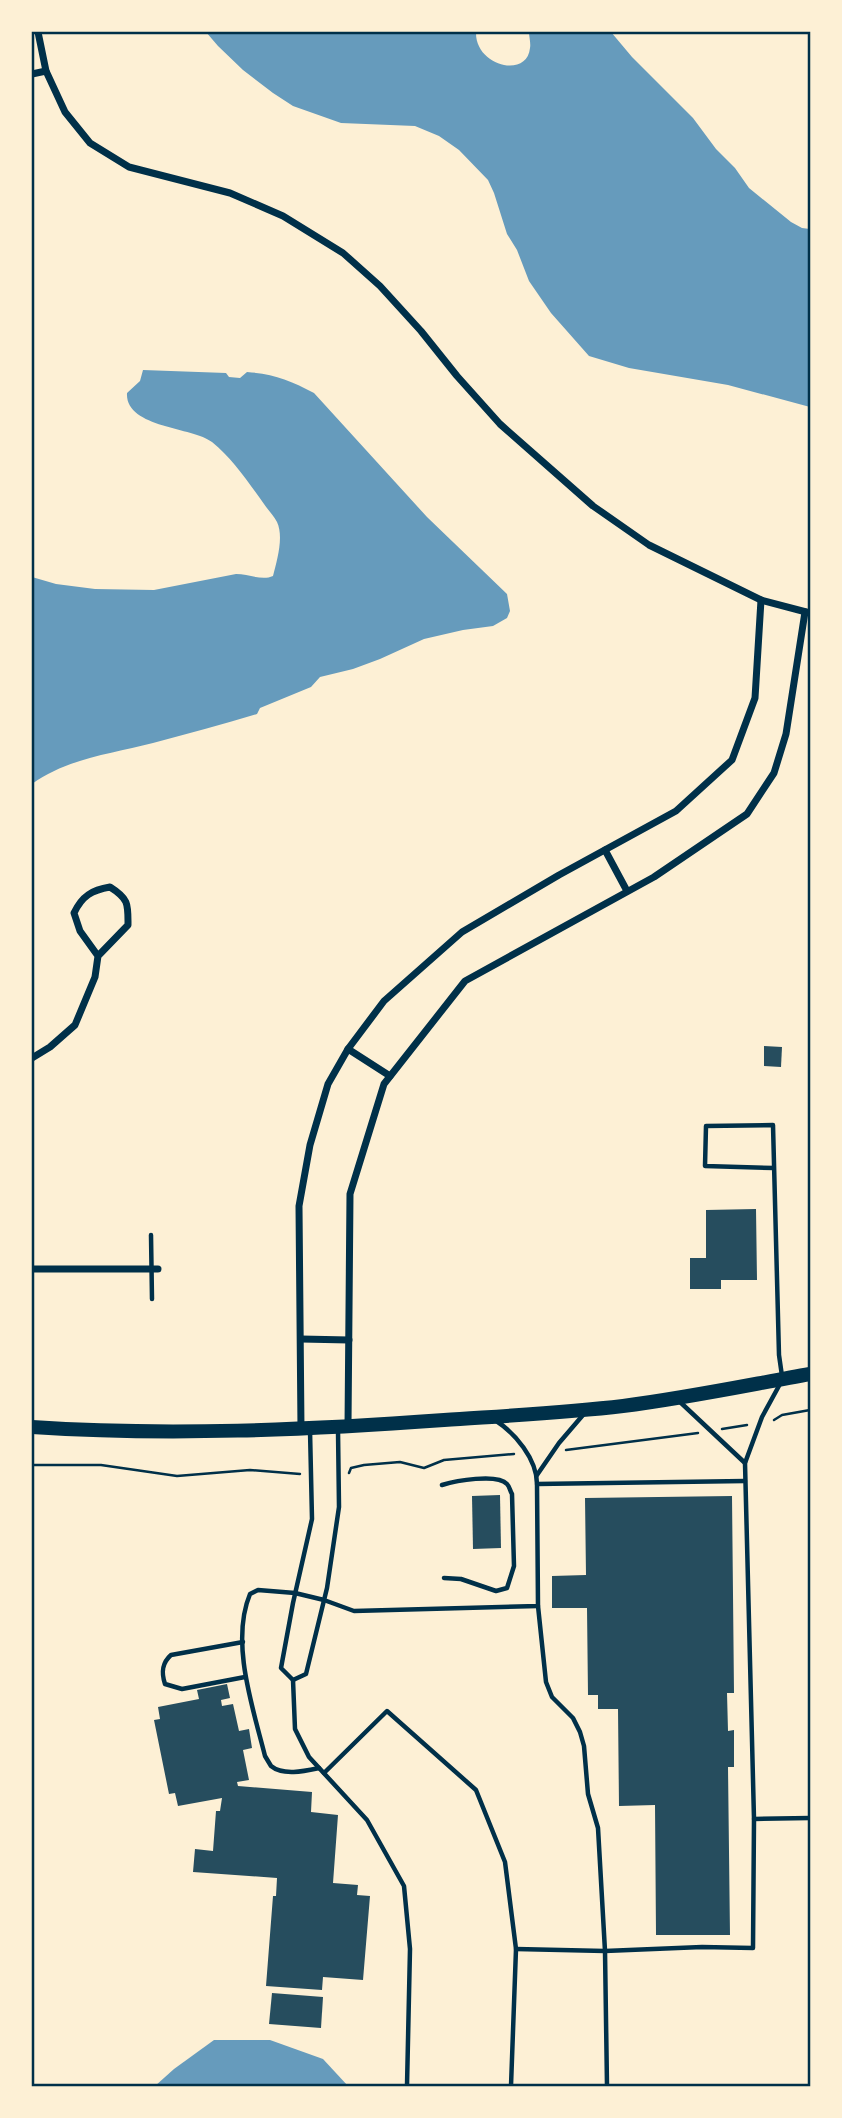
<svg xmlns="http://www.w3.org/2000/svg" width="842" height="2118" font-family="'Roboto Condensed',sans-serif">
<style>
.water{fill:#669bbc}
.building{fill:#264d5e}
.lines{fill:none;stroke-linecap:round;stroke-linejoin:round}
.path{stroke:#003049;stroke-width:2.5}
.service{stroke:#003049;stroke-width:4.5}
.minor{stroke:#003049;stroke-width:7}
.trunk{stroke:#003049;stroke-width:14}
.neatline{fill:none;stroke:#003049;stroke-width:2.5}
</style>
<rect width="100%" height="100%" fill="#fdf0d5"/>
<!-- water -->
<g class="water">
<path d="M206,32H476C475,66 527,79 530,48C531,43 529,37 529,32H611L632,57L693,118L716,149L735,168L749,188L791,222L802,228L810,229V407L728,385L629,368L589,356L551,313L529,281L517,250L507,234L494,193L488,180L459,150L439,136L415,126L341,123L293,106L273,93L243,70L218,46Z"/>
<path d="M143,370L226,373L229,377L240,378L247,372C274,374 290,380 314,393L427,517L507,594L510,611L507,618L493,626L463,630L424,639L380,659L353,669L320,677L311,687L260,708L257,714C223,724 188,734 153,743C111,754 68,758 32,784V577L56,584L95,589L154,590L236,574C249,574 262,581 273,576C277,560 284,537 277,522C274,516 268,510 264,504C249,483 232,458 212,442C193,427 125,428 127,393L140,381Z"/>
<path d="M214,2040H270L323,2059L348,2086H155L174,2069Z"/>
</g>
<!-- building -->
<g class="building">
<path d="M764,1046L782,1047L781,1067L764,1066Z"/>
<path d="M756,1209L757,1280H721V1289H690V1258H706V1210Z"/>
<path d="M500,1495L501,1548L473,1549L472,1496Z"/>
<path d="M732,1496L734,1693H727L728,1731L734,1730V1767H728L730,1935H656L655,1805L619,1806L618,1709H598V1695H588L587,1608H552V1576L586,1575L585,1498Z"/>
<path d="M227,1684L230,1698L221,1700L222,1706L233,1704L239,1731L249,1729L252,1748L243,1750L249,1780L237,1782L238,1786L312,1792L311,1812L338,1815L333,1883L358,1885L357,1895L370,1896L363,1980L323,1977L322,1990L266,1986L273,1896H276L277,1878L193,1872L195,1849L213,1851L216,1811H220L222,1798L178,1806L175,1793L169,1794L154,1720L160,1719L158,1707L199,1699L197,1690Z"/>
<path d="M272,1993L323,1997L321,2028L269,2024Z"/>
</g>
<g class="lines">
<!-- path -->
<g class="path">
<path d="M774,1420L782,1415L810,1410"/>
<path d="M722,1429L747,1425"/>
<path d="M566,1450L698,1433"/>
<path d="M32,1465H101L177,1476L250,1470L300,1474"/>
<path d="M349,1473L351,1468L364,1465L400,1462L424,1468L444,1460L514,1454"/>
</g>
<!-- service -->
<g class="service">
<path d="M774,1168L705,1166L706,1126L773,1125L779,1355L782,1376"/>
<path d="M151,1235L152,1299"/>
<path d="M780,1384L762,1417L745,1463L754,1819L810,1818"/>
<path d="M679,1401L745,1463"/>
<path d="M495,1420C515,1433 537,1459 537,1484"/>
<path d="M310,1430L312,1519L293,1603L281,1668L293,1680L306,1674L327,1588L339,1507L338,1430"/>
<path d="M537,1475L559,1443L583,1415"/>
<path d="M442,1485C455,1481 497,1473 507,1484C510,1487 510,1491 512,1494L514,1566L507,1588L496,1591L461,1579L444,1578"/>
<path d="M538,1606L546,1682L552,1697L573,1718L580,1732L584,1746L588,1794L598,1828L605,1951L607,2086"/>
<path d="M243,1642L171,1655C162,1663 161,1672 165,1684L182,1689L245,1677"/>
<path d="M293,1680L295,1729L309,1757L367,1820L404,1886L410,1949L407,2086"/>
<path d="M319,1768C305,1771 283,1776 271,1766C271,1766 265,1756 265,1756C253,1708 230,1642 250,1594L258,1590L295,1593L324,1600L354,1611L538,1606L537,1484L745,1481"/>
<path d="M324,1773L387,1711L476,1790L505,1862L516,1949L511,2086"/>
<path d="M516,1949L605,1951L702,1947L753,1948L754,1819"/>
</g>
<!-- minor -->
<g class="minor">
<path d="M38,32L46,71L65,112L90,143L129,167L230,193L283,216L343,253L380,286L421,331L457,376L500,424L593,506L649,545L761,600L810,613"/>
<path d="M32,74L46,71"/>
<path d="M605,850L627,891"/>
<path d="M348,1049L390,1076"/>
<path d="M32,1058L50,1047L75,1025L95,977L98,956L128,925C128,904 129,899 110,887C92,890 82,896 74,913L80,931L98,956"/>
<path d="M32,1269H158"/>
<path d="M301,1339L349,1340"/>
<path d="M348,1426L350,1194L384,1084L465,981L654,877L747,814L774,773L786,734L805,612"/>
<path d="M301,1429L299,1206L310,1145L328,1084L348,1049L384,1001L462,932L559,875L676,811L732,760L755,698L761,600"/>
</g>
<!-- trunk -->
<path class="trunk" d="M32,1427C167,1436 308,1430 444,1420C503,1416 564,1413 623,1406C686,1398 748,1385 810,1374"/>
</g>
<!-- border -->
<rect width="842" height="2118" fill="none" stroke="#fdf0d5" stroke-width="66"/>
<rect x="33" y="33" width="776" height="2052" class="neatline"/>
</svg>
